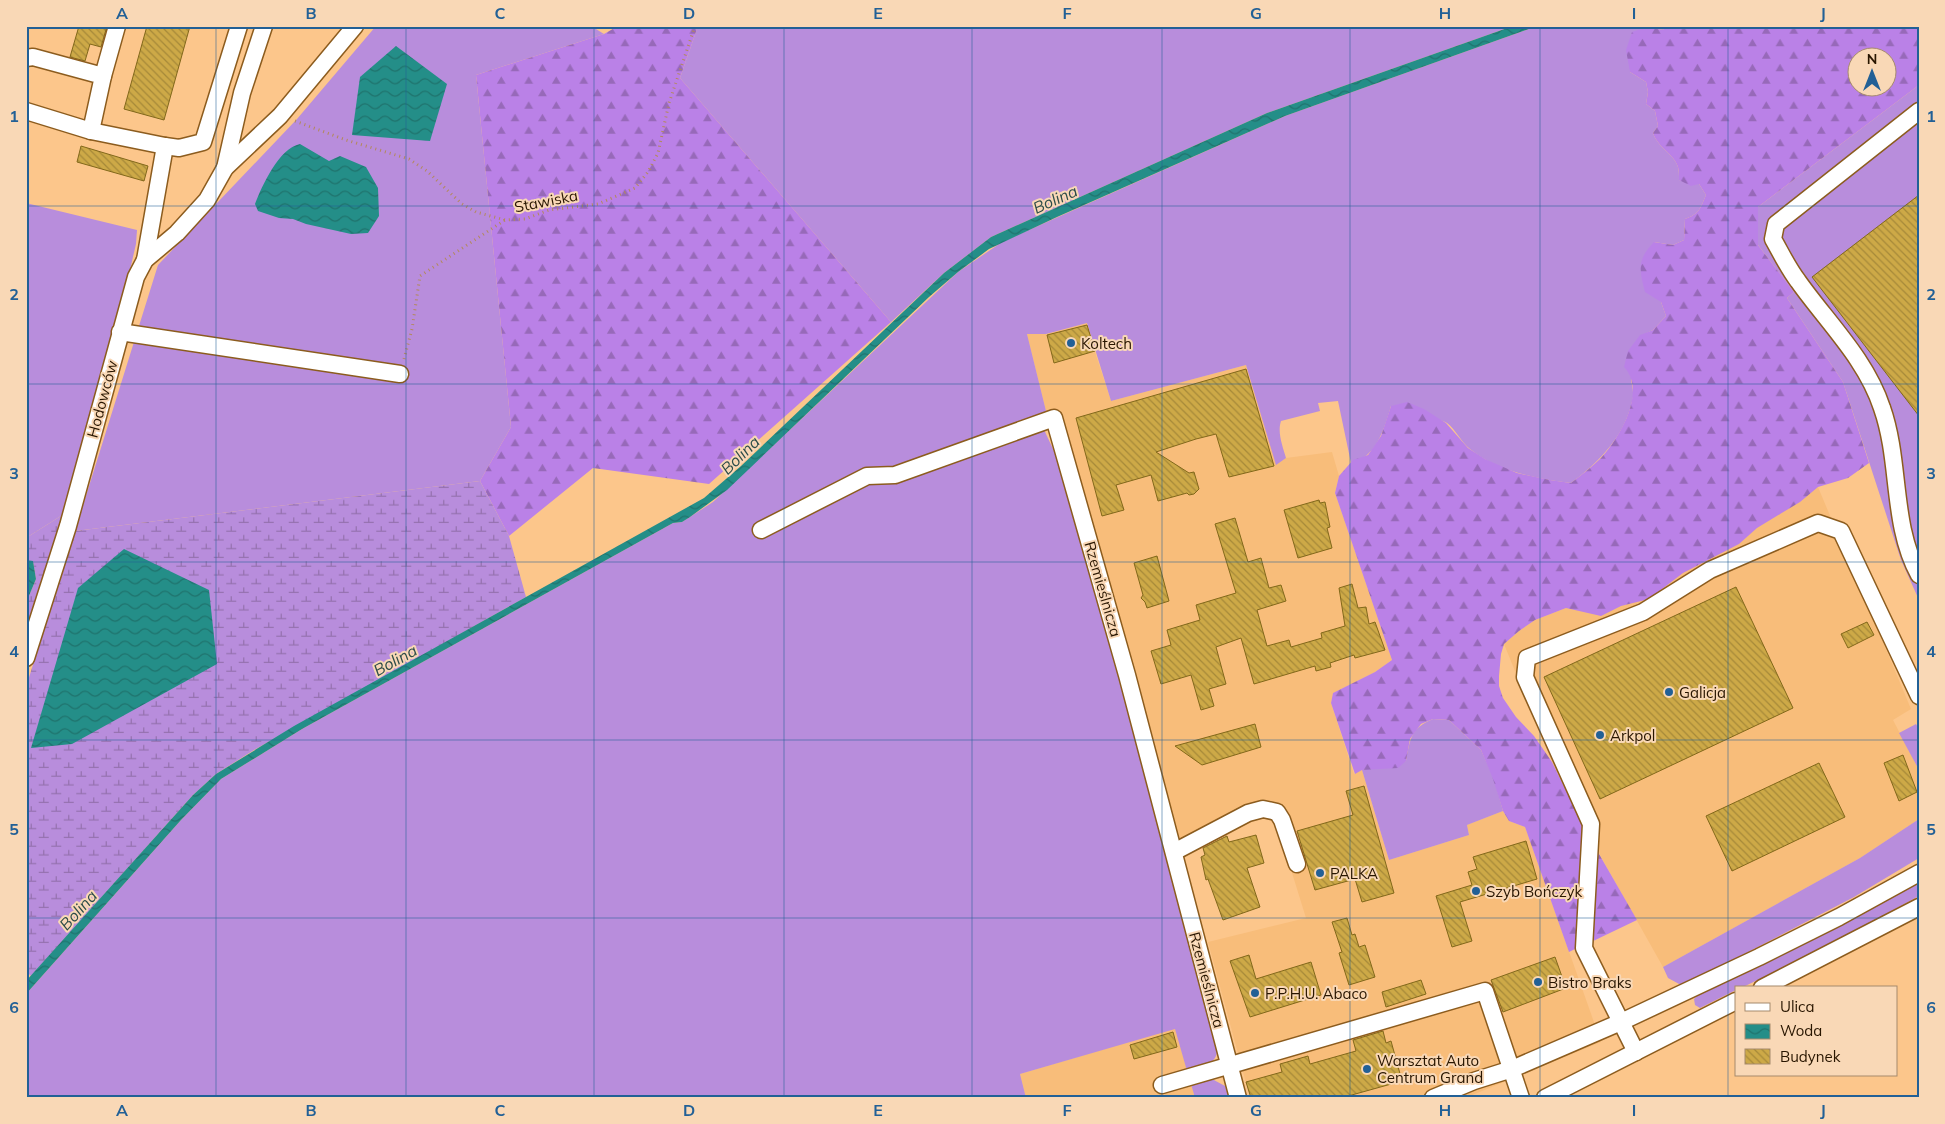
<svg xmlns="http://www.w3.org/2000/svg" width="1945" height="1124" font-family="Mulish,sans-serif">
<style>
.built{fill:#f8bd7a}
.grass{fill:#b88ddc}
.forest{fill:url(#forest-firs);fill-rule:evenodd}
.wetland{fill:url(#wetland-marsh)}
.water{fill:url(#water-waves)}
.building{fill:url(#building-back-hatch);stroke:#82681a}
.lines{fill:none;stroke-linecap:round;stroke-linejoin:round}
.minor-casing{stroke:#8c5c1e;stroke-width:19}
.path{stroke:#b3895b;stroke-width:3;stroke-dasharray:1 4;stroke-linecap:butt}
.minor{stroke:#fff;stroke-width:16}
.grid{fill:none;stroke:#226096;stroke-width:1;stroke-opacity:0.55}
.poi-dot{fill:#226096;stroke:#f9d8b6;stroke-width:2}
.labels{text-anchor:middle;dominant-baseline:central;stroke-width:4;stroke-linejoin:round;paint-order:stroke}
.street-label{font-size:15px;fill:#291600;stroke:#f9d8b6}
.poi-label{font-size:15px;fill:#291600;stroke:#f9d8b6;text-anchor:start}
.water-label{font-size:16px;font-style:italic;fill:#2d4c49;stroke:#f9d8b6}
.neatline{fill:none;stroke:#226096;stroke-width:2}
.grid-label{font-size:16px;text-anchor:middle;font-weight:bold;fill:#226096}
</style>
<defs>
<pattern id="forest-firs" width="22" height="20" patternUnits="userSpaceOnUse" patternTransform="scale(1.25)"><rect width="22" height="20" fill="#ba81e7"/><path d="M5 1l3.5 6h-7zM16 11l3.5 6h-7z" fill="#9769b9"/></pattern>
<pattern id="wetland-marsh" width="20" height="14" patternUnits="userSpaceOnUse" patternTransform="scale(1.25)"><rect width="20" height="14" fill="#b88ddc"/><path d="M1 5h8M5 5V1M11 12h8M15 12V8" fill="none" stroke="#9672b0"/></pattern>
<pattern id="water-waves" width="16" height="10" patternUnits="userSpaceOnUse" patternTransform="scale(1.25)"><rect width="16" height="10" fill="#248e88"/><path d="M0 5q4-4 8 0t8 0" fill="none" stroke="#1f736d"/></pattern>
<pattern id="building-back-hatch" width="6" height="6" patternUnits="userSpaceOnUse" patternTransform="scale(1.25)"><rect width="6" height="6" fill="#cda947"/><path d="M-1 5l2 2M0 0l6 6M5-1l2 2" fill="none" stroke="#a68939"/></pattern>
</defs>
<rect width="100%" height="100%" fill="#fcc68b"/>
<!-- built -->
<g class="built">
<path d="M1087,323L1095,352L1111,401L1246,365L1276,464L1286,458L1332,452L1339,476L1335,493L1392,660L1375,672L1333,693L1331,703L1354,774L1362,770L1389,860L1469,835L1467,825L1503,811L1509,821L1525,827L1601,1042L1465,1098H1250L1208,942L1306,918L1275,818L1252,816L1183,854L1062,421L1046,411L1027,334H1046Z"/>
<path d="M1818,487L1911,709L1893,720L1919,770V819L1860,858L1663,967L1582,823L1552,762L1504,644L1519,631L1535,620L1566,608Z"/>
<path d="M1175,1028L1195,1098H1026L1020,1074Z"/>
</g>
<!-- grass -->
<g class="grass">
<path d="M376,26H591L604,34L476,75L511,427L480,481L75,531L158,265L297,119Z"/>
<path d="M698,26H1513L1267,113L991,237L944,273L891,322L680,78Z"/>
<path d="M1537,26H1665L1663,30L1647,27L1630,72L1646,82L1648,92L1646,104L1655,111L1658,126L1653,133C1658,148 1674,154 1678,167C1679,171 1679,176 1679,180L1699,184L1706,195C1700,209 1699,214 1685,219L1684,240L1673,245L1654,242L1661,302L1666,316L1653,330L1640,336C1637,348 1632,361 1631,373C1630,381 1634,389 1633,397C1626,434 1601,461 1571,483C1537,479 1497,471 1470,449C1461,442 1456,430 1447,423C1439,418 1403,409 1391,406C1386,422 1381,442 1368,454C1364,459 1356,458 1351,463L1338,401L1318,403L1320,411L1281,421C1277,433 1283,447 1286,458L1276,465L1246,365L1111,401L1087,323L1046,334H1027L1046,411L1038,417L1062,468L1088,561L1217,1047C1219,1065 1201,1066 1187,1071L1175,1029L1020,1074L1026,1098H26V994L181,820L221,779L302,729L673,523L682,522L713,502L958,272L1002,242L1285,116Z"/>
<path d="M1919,85V600L1901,560L1843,382L1787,298L1794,292L1758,245V207Z"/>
<path d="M26,203L137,230L136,244L129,274L64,514L26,538Z"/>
<path d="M1433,719L1449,720L1481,750L1494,779L1503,811L1467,825L1469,835L1389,860L1362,770L1406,761C1410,739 1411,728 1433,719Z"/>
<path d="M1916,724L1919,729V770L1899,733Z"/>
<path d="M1919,819V858L1854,897L1698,978L1681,985L1668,978L1663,967L1860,858Z"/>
<path d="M1919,880V896L1808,956L1741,988H1736V990L1700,1008L1695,1005L1694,999L1698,995Z"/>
<path d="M1212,1079L1225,1086L1229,1098H1195L1191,1084Z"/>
</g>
<!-- forest -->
<g class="forest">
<path d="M618,26H698L680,78L891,322L709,484L593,468L509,536L480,481L511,427L476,75L604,34Z"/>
<path d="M1665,26H1919V85L1758,207V245L1794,292L1787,298L1843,382L1869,463L1848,478L1818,487L1800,502L1757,528L1739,544L1683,573L1649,599L1621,606L1601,616L1566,608L1535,620L1519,631L1504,644L1501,654L1499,676V686L1503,698L1516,717L1534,736L1552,762L1582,823L1579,947L1569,952L1525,827L1509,821L1503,811L1493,779L1481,750L1449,720L1433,719L1421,724L1410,739L1406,761L1398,768L1362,770L1355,774L1331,703L1333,693L1375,672L1392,660L1335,493L1339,476L1353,460L1368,455L1381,436L1391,406L1407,402L1424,409L1446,423L1468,448L1485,459L1517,473L1550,480L1571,483C1581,475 1592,467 1601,458C1620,437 1647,391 1624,367L1628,351L1640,335L1653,330L1666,316L1661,302L1645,292C1639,270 1637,259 1654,242L1673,245L1684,240L1685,219C1699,214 1700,209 1706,195L1699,184L1691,186L1679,180C1679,176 1679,171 1678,167C1674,154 1658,148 1653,133L1658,126L1655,111L1646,104L1648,92L1646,82L1630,72L1626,50L1632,32L1647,27L1663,30ZM1858,58H1888V88H1858Z"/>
<path d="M1595,847L1637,920L1589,943Z"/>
</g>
<!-- wetland -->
<g class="wetland">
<path d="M480,481L509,536L526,597L254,750L216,774L193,795L31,976L26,971V687L75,531Z"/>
<path d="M64,514L26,630V603L36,579L33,562L26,560V538Z"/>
</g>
<!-- water -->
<g class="water">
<path d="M1513,26H1537L1285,116L1057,217L989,249L958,272L929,297L727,490L690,517L682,522L673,523L302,729L221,779L181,820L26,994V981L193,795L216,774L294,726L704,498L741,466L944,273L991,237L1267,113Z"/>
<path d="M396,46L447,84L430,141L352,135L360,77Z"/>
<path d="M300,144L329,161L340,156L366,167L378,188L379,216L368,233L351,234L306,224L293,219L279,218L258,211L255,204C262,186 279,148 300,144Z"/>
<path d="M124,549L209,590L217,664L72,744L31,748L78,588Z"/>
<path d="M26,560L33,561L36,579L26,603Z"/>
</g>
<!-- building -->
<g class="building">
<path d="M79,26H107L101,47L90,44L85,61L70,57Z"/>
<path d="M147,26H190L164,120L124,109Z"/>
<path d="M81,146L148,166L144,181L77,162Z"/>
<path d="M1919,195V416L1812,277Z"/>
<path d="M1087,325L1095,351L1054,363L1047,335Z"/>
<path d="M1246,369L1274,466L1229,477L1216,434L1196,439L1156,452L1189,473L1194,472L1199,489L1194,494L1189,495L1187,493L1158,501L1151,475L1116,485L1124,510L1102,516L1076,418Z"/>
<path d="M1319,500L1320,503L1325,502L1330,527L1327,528L1332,548L1298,558L1284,510Z"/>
<path d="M1235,518L1248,562L1261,558L1269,588L1281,585L1286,601L1257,610L1267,646L1289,640L1291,647L1322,638L1321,633L1345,626L1339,588L1352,584L1358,608L1366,607L1369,624L1375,622L1385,650L1355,658L1354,655L1330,663L1331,667L1316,671L1315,666L1254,684L1241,638L1216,647L1226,684L1209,689L1214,706L1201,710L1191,675L1161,684L1151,651L1171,645L1167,630L1200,620L1196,605L1236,593L1215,524Z"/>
<path d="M1157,556L1169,601L1147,608L1145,602L1141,598L1143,595L1134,563Z"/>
<path d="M1736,587L1793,708L1600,799L1544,677Z"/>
<path d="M1867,622L1874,635L1848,648L1841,634Z"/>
<path d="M1255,724L1261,747L1202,765L1175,746Z"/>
<path d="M1903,755L1917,792L1899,801L1884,763Z"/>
<path d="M1819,763L1845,817L1732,871L1706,816Z"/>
<path d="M1364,786L1394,893L1362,902L1355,879L1315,890L1297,831L1353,815L1346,791Z"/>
<path d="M1256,835L1264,863L1247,868L1260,907L1223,920L1208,879L1206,880L1201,857L1205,855L1203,848L1227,836L1229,842Z"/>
<path d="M1526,841L1537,879L1460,902L1472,941L1452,947L1436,896L1472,885L1468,872L1477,869L1473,857Z"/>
<path d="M1347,918L1352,935L1355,934L1359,947L1365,945L1375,977L1349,985L1339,953L1342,952L1332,922Z"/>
<path d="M1249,955L1256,979L1311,962L1321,995L1250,1017L1230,961Z"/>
<path d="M1555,957L1566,988L1503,1012L1491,980Z"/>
<path d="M1421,980L1426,994L1386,1007L1382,992Z"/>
<path d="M1383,1031L1386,1043L1391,1041L1402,1081L1341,1098H1251L1246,1082L1282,1072L1280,1064L1308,1056L1310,1064L1356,1051L1353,1040Z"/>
<path d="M1173,1032L1177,1047L1134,1059L1130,1045Z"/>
</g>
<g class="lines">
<!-- minor casing -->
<g class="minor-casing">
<g id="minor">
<path d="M26,58L33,57L103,76L91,131"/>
<path d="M103,76L117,26"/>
<path d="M26,111L91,131L165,146L145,260"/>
<path d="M1919,111L1776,224L1773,239C1781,253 1788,268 1798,281C1827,322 1866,359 1882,408C1901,462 1891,524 1919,575"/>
<path d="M165,146L179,148L203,142L239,26"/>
<path d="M225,168L242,93L264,26"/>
<path d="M120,332L400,374"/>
<path d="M761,530L867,476L895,475L1054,418L1127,675L1238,1098"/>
<path d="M26,658L68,526L136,277L145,260L177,233L207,200L225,168L280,116L355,26"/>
<path d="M1174,852L1248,813L1263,809L1277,812L1282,820L1297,864"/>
<path d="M1762,988L1919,907"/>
<path d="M1636,1052L1584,948L1591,824L1525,677L1527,658L1643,612L1710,570L1818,523L1841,531L1919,696"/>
<path d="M1162,1085L1485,991L1521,1098"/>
<path d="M1433,1098L1474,1081L1512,1069L1621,1022L1759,957L1839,917L1919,873"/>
<path d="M1545,1098L1736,1001"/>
</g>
</g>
<!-- path -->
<g class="path">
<path d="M295,121L346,140L409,159L427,171L462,204L476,212L505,220L525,219L549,210L598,204L635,188L648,172L658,153L669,103L695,26"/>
<path d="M404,359L412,329L420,276L505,220"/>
</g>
<!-- minor -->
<use href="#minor" class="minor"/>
</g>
<!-- grid -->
<path class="grid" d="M216,26V1098M406,26V1098M594,26V1098M784,26V1098M972,26V1098M1162,26V1098M1350,26V1098M1540,26V1098M1728,26V1098M26,206H1919M26,384H1919M26,562H1919M26,740H1919M26,918H1919"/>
<!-- markers -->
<g class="poi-dot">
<circle cx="1071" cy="343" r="5"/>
<circle cx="1669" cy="692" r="5"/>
<circle cx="1600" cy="735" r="5"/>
<circle cx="1320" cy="873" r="5"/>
<circle cx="1476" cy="891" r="5"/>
<circle cx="1538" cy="982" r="5"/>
<circle cx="1255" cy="993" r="5"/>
<circle cx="1367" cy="1069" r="5"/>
</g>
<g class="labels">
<!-- street labels -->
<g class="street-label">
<text transform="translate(546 201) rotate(-11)">Stawiska</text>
<text transform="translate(102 399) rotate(-75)">Hodowców</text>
<text transform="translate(1103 589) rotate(74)">Rzemieślnicza</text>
<text transform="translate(1207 980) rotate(75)">Rzemieślnicza</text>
</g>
<!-- poi labels -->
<g class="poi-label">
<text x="1081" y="343">Koltech</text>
<text x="1679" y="692">Galicja</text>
<text x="1610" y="735">Arkpol</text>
<text x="1330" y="873">PALKA</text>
<text x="1486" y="891">Szyb Bończyk</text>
<text x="1548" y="982">Bistro Braks</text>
<text x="1265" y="993">P.P.H.U. Abaco</text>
<text x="1377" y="1060">Warsztat Auto<tspan x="1377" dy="17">Centrum Grand</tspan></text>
</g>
<!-- water labels -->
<g class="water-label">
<text transform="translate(1055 199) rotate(-24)">Bolina</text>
<text transform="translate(740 455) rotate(-44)">Bolina</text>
<text transform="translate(395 660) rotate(-29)">Bolina</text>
<text transform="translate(78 910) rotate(-48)">Bolina</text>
</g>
</g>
<!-- border -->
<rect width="1945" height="1124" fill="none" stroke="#f9d8b6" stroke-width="55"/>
<!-- legend -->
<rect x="1735" y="986" width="162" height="90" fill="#f9d8b6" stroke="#a68a6d"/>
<rect x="1745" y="1003" width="25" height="8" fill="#ffffff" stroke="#a68a6d"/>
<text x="1780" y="1012" font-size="15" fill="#291600">Ulica</text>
<rect x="1745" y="1024" width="25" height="15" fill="url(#water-waves)" stroke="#a68a6d"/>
<text x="1780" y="1036" font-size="15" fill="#291600">Woda</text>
<rect x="1745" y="1049" width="25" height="15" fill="url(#building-back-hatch)" stroke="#a68a6d"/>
<text x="1780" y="1062" font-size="15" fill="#291600">Budynek</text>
<!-- north arrow -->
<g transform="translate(1872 72)"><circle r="24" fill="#f9d8b6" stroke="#a68a6d"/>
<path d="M0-4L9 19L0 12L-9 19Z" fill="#226096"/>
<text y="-8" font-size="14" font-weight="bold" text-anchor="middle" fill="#291600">N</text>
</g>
<rect x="28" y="28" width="1890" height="1068" class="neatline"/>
<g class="grid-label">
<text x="122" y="19">A</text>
<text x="311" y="19">B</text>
<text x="500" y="19">C</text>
<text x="689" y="19">D</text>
<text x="878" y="19">E</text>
<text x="1067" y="19">F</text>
<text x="1256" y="19">G</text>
<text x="1445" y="19">H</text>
<text x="1634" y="19">I</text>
<text x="1823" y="19">J</text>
<text x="14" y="122">1</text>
<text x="1931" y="122">1</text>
<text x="14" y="300">2</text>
<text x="1931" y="300">2</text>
<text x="14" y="479">3</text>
<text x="1931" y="479">3</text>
<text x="14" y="657">4</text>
<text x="1931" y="657">4</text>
<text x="14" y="835">5</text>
<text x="1931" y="835">5</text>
<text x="14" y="1013">6</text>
<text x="1931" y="1013">6</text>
<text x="122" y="1116">A</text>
<text x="311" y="1116">B</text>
<text x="500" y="1116">C</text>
<text x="689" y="1116">D</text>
<text x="878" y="1116">E</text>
<text x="1067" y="1116">F</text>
<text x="1256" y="1116">G</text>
<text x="1445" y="1116">H</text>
<text x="1634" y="1116">I</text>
<text x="1823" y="1116">J</text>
</g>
</svg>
